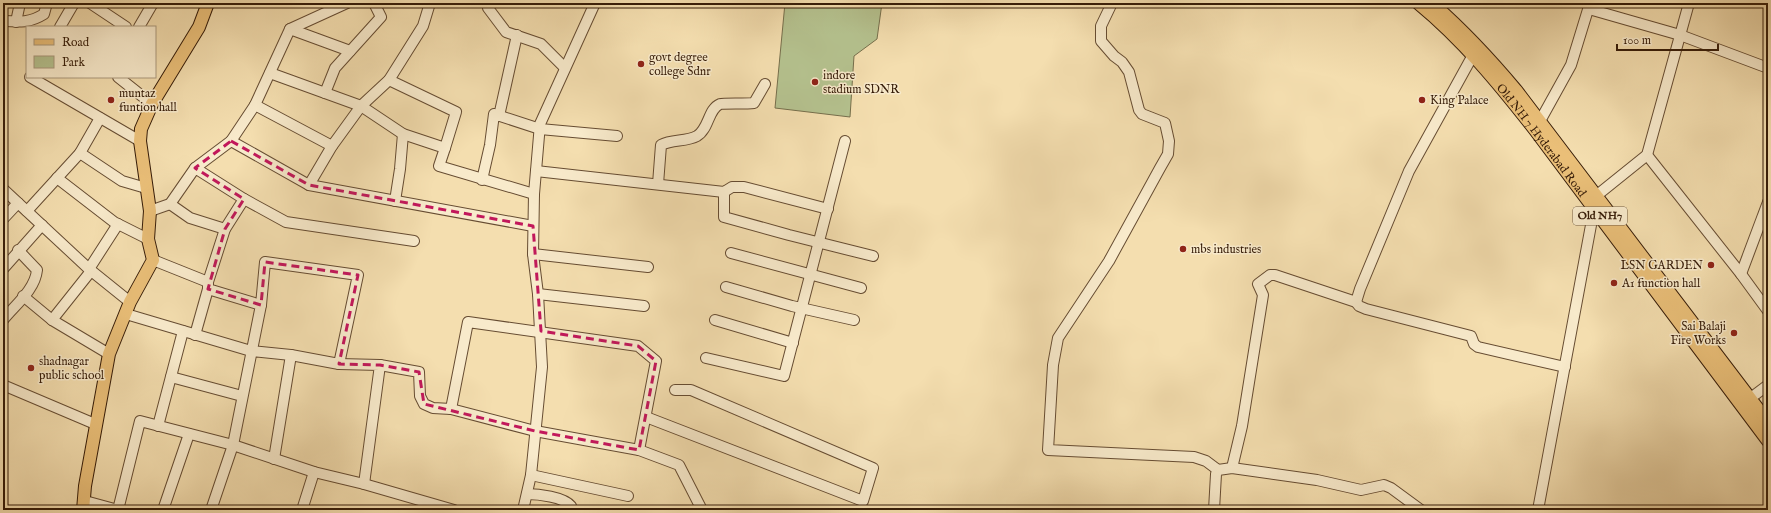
<svg xmlns="http://www.w3.org/2000/svg" width="1771" height="513" font-family="'IM FELL English',serif">
<style>
.green{fill:#b5c28f;stroke:#766f4c}
.lines{fill:none;stroke-linecap:round;stroke-linejoin:round}
.minor-casing{stroke:#664c32;stroke-width:12}
.major-casing{stroke:#361c08;stroke-width:14}
.minor{stroke:#f8eacb;stroke-width:10}
.major{stroke:#eabf78;stroke-width:12}
.marked{fill:none;stroke:#c2185b;stroke-width:3;stroke-dasharray:8 5;stroke-linejoin:round}
.poi-dot{fill:#8f2418;stroke:#f8eacb;stroke-width:1.5}
.labels{text-anchor:middle;dominant-baseline:central;stroke-width:3;stroke-linejoin:round;paint-order:stroke}
.shield{fill:#f8eacb;stroke:#705a42;stroke-width:1}
.shield-label{font-size:11px;font-weight:bold;fill:#361c08}
.poi-label{font-size:12px;fill:#361c08;stroke:#f8eacb;text-anchor:start}
.street-label{font-size:12px;fill:#361c08;stroke:#f8eacb}
</style>
<rect width="100%" height="100%" fill="#f4deaf"/>
<filter id="stains"><feTurbulence type="fractalNoise" baseFrequency=".005" numOctaves="4"/><feColorMatrix values="0 0 0 0 .2 0 0 0 0 .09 0 0 0 0 .02 0 0 0 .5 -.17"/></filter>
<radialGradient id="worn" r=".72"><stop offset=".6" stop-color="#630" stop-opacity="0"/><stop offset="1" stop-color="#630" stop-opacity=".3"/></radialGradient>
<!-- green -->
<path class="green" d="M785,3H882L877,39L854,56L850,117L775,108Z"/>
<g class="lines">
<!-- minor casing -->
<g class="minor-casing">
<g id="minor">
<path d="M90,3L126,27"/>
<path d="M488,3V8L506,32L541,44L565,68"/>
<path d="M1112,3L1101,26V41L1114,56L1122,62L1129,72L1139,110L1142,114L1165,123L1169,141L1168,154L1160,168L1109,261L1058,338L1053,365L1048,450L1194,457L1206,461L1218,470"/>
<path d="M1589,9L1680,35L1768,68"/>
<path d="M3,21C19,22 30,23 44,14L47,3"/>
<path d="M16,22L20,3"/>
<path d="M60,27L74,3"/>
<path d="M139,27L153,3"/>
<path d="M290,29L350,51"/>
<path d="M1473,55L1409,171L1360,289L1356,302L1359,306L1366,309L1471,336L1474,344L1478,347L1565,367"/>
<path d="M270,73L361,106L403,134L445,148L439,166L534,194"/>
<path d="M30,77L140,141"/>
<path d="M118,77L152,104"/>
<path d="M389,80L456,112L445,148"/>
<path d="M325,93L335,68L381,17L374,3"/>
<path d="M255,105L290,29L347,3"/>
<path d="M499,116L517,35"/>
<path d="M1540,121L1571,65L1590,3"/>
<path d="M231,141L255,105L332,146"/>
<path d="M80,153L100,118"/>
<path d="M1647,155L1741,274L1768,311"/>
<path d="M195,168L231,141L309,185L533,226"/>
<path d="M536,171L724,192L732,187H744L828,209"/>
<path d="M57,178L114,222L148,239"/>
<path d="M482,180L490,145L494,114L540,129L617,136"/>
<path d="M658,184L661,145C672,139 686,142 697,136C709,129 708,109 720,104C724,103 746,104 754,103L765,84"/>
<path d="M309,185L332,146L361,106L389,80L423,26L430,3"/>
<path d="M3,189L89,269L130,302"/>
<path d="M724,192V217L789,235L873,256"/>
<path d="M1596,196L1647,155L1689,3"/>
<path d="M244,199L286,222L414,241"/>
<path d="M395,201L400,169L403,134"/>
<path d="M170,204L190,218L225,229"/>
<path d="M27,211L80,153L122,181L146,188"/>
<path d="M150,211L170,204L195,168L244,199L225,229L208,282"/>
<path d="M3,219L18,203"/>
<path d="M731,253L861,288"/>
<path d="M533,254L648,267"/>
<path d="M153,260L208,282V289L261,305"/>
<path d="M3,269L42,225"/>
<path d="M89,269L118,224"/>
<path d="M1741,274L1768,202"/>
<path d="M726,287L792,306L854,320"/>
<path d="M538,294L644,306"/>
<path d="M23,296L52,320L109,354"/>
<path d="M126,314L251,351L291,355L339,364L358,275L265,262L261,305L233,445L211,510"/>
<path d="M3,320C15,305 35,290 37,270L18,250"/>
<path d="M52,320L91,271"/>
<path d="M715,320L793,343"/>
<path d="M195,335L208,289"/>
<path d="M706,358L784,376L845,141"/>
<path d="M380,365L419,372L420,396L424,404L433,408L451,409L535,431L639,450"/>
<path d="M171,377L242,396"/>
<path d="M3,385L95,424"/>
<path d="M1744,403L1768,385"/>
<path d="M451,409L468,322L638,346L656,361L639,450L679,465L702,510"/>
<path d="M646,417L863,501L873,468L691,390H675"/>
<path d="M158,426L183,331"/>
<path d="M274,459L291,355"/>
<path d="M1232,468L1242,426L1263,295L1258,284L1270,275H1275L1356,302"/>
<path d="M531,475L628,496"/>
<path d="M364,484L454,510"/>
<path d="M527,494C538,494 564,497 571,506L570,510"/>
<path d="M85,501L118,510L140,421L233,445L314,472L364,484L380,365L339,364"/>
<path d="M163,510L189,434"/>
<path d="M302,510L314,472"/>
<path d="M523,510L531,475L542,367L538,294L533,254L534,194L540,124L595,3"/>
<path d="M1214,510L1216,474L1218,470L1232,468L1317,480L1361,490L1384,485L1391,488L1421,510"/>
<path d="M1538,510L1594,209"/>
</g>
</g>
<!-- major casing -->
<g class="major-casing">
<g id="major">
<path id="s1" d="M1418,3C1463,40 1499,84 1535,130L1768,441"/>
<path d="M1432,3C1463,30 1490,59 1516,90L1768,422"/>
<path d="M83,510L85,486L109,354L130,302L153,260L148,239L150,211L140,141L141,129L152,104L199,27L208,3"/>
</g>
</g>
<!-- minor -->
<use href="#minor" class="minor"/>
<!-- major -->
<use href="#major" class="major"/>
</g>
<!-- marked area -->
<path class="marked" d="M231,141L309,185L533,226L541,331L638,346L656,361L639,450L535,431L424,404L419,372L380,365L339,364L358,275L265,262L261,305L208,289L225,229L244,199L195,168Z"/>
<!-- markers -->
<g class="poi-dot">
<circle cx="641" cy="64" r="4"/>
<circle cx="815" cy="82" r="4"/>
<circle cx="111" cy="100" r="4"/>
<circle cx="1422" cy="100" r="4"/>
<circle cx="1183" cy="249" r="4"/>
<circle cx="1711" cy="265" r="4"/>
<circle cx="1614" cy="283" r="4"/>
<circle cx="1734" cy="333" r="4"/>
<circle cx="31" cy="368" r="4"/>
</g>
<g class="labels">
<!-- shield labels -->
<rect class="shield" x="1573" y="207" width="54" height="18" rx="3"/>
<g class="shield-label">
<text x="1600" y="216">Old NH7</text>
</g>
<!-- poi labels -->
<g class="poi-label">
<text x="649" y="57">govt degree<tspan x="649" dy="14">college Sdnr</tspan></text>
<text x="823" y="75">indore<tspan x="823" dy="14">stadium SDNR</tspan></text>
<text x="119" y="93">muntaz<tspan x="119" dy="14">funtion hall</tspan></text>
<text x="1430" y="100">King Palace</text>
<text x="1191" y="249">mbs industries</text>
<text x="1703" y="265" text-anchor="end">LSN GARDEN</text>
<text x="1622" y="283">A1 function hall</text>
<text x="1726" y="326" text-anchor="end">Sai Balaji<tspan x="1726" dy="14">Fire Works</tspan></text>
<text x="39" y="361">shadnagar<tspan x="39" dy="14">public school</tspan></text>
</g>
<!-- street labels -->
<g class="street-label">
<text stroke="none"><textPath href="#s1" startOffset="185">Old NH 7 Hyderabad Road</textPath></text>
</g>
</g>
<!-- margin -->
<rect width="1771" height="513" fill="none" stroke="#f4deaf" stroke-width="16"/>
<rect x="4" y="4" width="1763" height="505" fill="none" stroke="#361c08" stroke-width="2"/>
<rect x="8" y="8" width="1755" height="497" fill="none" stroke="#361c08"/>
<!-- legend -->
<rect x="26" y="26" width="130" height="52" fill="#f8eacb" stroke="#aa987d"/>
<rect x="34" y="39" width="20" height="6" fill="#eabf78" stroke="#aa987d"/>
<text x="62" y="46" font-size="12" fill="#361c08">Road</text>
<rect x="34" y="56" width="20" height="12" fill="#b5c28f" stroke="#aa987d"/>
<text x="62" y="66" font-size="12" fill="#361c08">Park</text>
<!-- scale -->
<path d="M1617 44v6h101v-6" fill="none" stroke="#361c08" stroke-width="2"/>
<text x="1623" y="44" font-size="12" fill="#361c08" stroke="#f8eacb" stroke-width="3" paint-order="stroke">100 m</text>
<rect width="100%" height="100%" filter="url(#stains)"/>
<rect width="100%" height="100%" fill="url(#worn)"/>
</svg>
